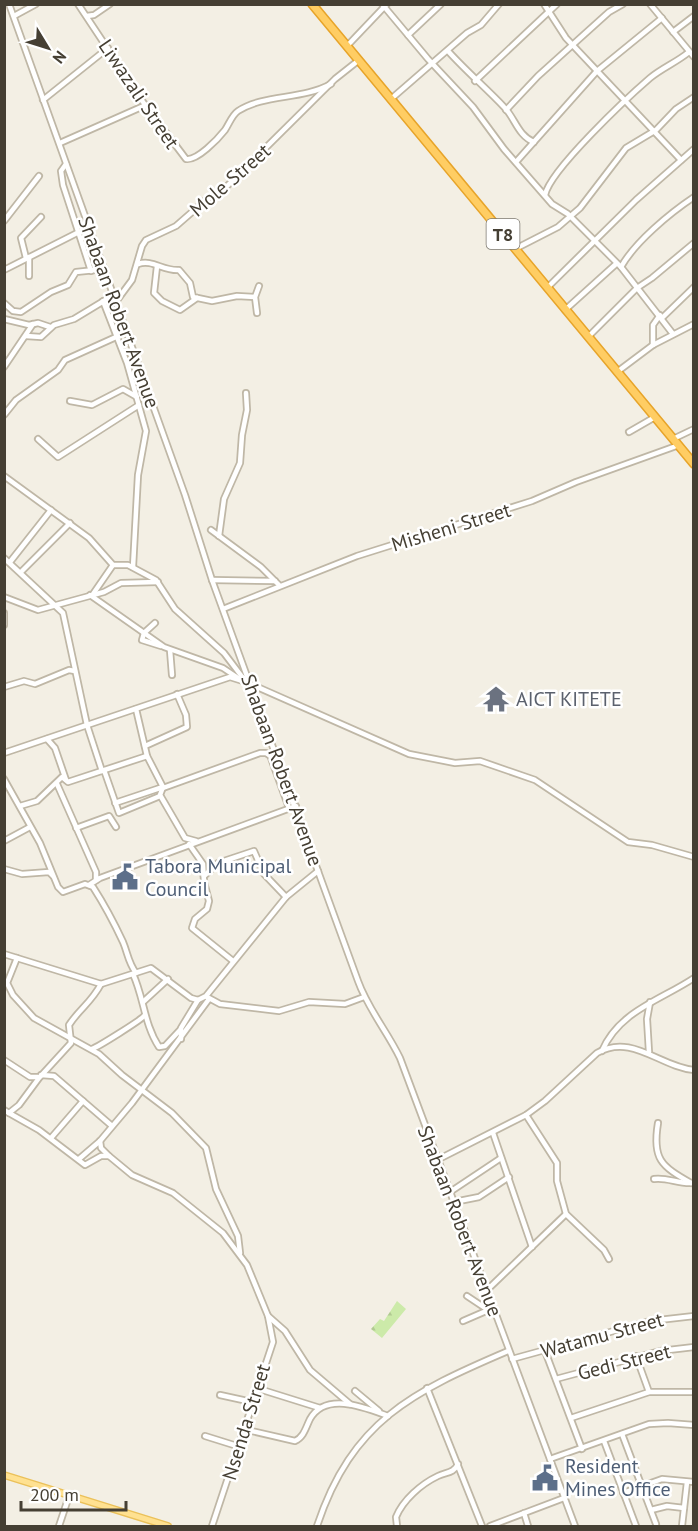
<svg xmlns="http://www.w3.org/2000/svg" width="698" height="1531" font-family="'PT Sans',sans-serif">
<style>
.forest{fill:url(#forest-firs)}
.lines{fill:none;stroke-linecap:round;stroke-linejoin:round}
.minor-casing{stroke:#bfb7a6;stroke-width:8}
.major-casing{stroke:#ebc15a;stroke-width:8}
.highway-casing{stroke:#e7a42a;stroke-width:10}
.minor{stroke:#fff;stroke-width:4.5}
.major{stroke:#ffe191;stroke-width:5}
.highway{stroke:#ffcd63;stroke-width:7}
.labels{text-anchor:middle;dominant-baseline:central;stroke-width:5;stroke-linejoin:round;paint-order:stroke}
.shield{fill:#fff;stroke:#7d7970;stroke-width:1.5}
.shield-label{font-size:18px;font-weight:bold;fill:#453f33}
.street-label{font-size:20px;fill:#453f33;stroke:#fff}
.worship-label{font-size:20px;fill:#5b616d;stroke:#fff;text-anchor:start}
.service-label{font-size:20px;fill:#4e5e75;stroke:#fff;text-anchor:start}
</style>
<defs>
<pattern id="forest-firs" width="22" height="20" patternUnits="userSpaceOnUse" patternTransform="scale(1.5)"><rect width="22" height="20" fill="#cceaa9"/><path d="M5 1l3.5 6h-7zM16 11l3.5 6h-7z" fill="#b1ca92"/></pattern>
</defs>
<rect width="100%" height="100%" fill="#f3efe4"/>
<!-- forest -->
<path class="forest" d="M397,1301L406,1309L382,1338L371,1329L380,1319L384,1321Z"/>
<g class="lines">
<!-- minor casing -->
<g class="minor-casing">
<g id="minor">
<path d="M9,4L185,495L212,580L358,981C368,1009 387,1031 400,1058L575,1526"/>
<path d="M78,4L143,102L186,159C197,161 218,139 225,130C229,124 232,115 238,111C264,94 302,100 331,84"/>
<path d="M382,4L428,59L473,107L504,149L552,204L568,214L621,267L673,334"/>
<path d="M544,4L566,38L681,160"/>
<path d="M650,4L694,57"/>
<path d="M14,16L36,4"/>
<path d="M87,16L94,15L110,4"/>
<path d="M673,32L694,16"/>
<path d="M408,35L441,4"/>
<path d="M348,45L387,4"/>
<path d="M448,51C466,71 486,88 504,107C515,118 518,136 534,142"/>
<path d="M475,81L557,4"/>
<path d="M391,99L467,33L481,25L499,4"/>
<path d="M43,100L108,48"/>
<path d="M506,110L538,76L609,12L623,4"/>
<path d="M60,143L146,105"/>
<path d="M516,162L597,71L662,18"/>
<path d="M66,164L61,171L63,185L91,271"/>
<path d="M545,195C550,170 628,97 650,78C662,68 677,62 689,52"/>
<path d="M4,221L39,176"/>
<path d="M515,249L558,227L580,208L626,148L656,130L676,109L694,97"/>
<path d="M29,257V276"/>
<path d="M26,258L21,238L41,217"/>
<path d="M138,264C153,259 162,271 179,270L190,283L193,297L212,301L237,296L255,297"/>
<path d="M157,266L154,293L162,301L180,310L197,298"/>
<path d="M621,267C635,242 670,213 694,197"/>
<path d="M4,270L79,232"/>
<path d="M547,288L636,200L694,149"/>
<path d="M103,301L127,363L146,431L138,475L133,567"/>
<path d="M4,303L13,311L21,312L51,292L68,285L76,272L105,269"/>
<path d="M115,303L132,280L142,246L146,240L176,226L207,199L219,194L335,79L359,60"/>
<path d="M565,310L616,264"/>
<path d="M257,313L255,297L259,286"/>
<path d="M662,318L694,287"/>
<path d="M4,319L29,325L38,323L50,327"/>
<path d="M26,336L41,337L54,325L74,319L112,296"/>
<path d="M588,337L637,288L652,278L694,243"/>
<path d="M653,345V325L660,315"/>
<path d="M4,367L33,324"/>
<path d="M617,372L653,345L694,324"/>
<path d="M70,401L92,405L123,389L137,397"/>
<path d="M4,415L16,400L58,370L65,360L116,337"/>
<path d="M629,432L655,417"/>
<path d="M38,439L58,457L139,405"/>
<path d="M673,439L694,429"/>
<path d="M4,476L89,538L113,565H128L156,580L175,609L224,653L246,682"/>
<path d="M211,530L261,567L279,585"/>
<path d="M219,536L224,499L240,463L242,435L247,410L246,393"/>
<path d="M4,558L63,613L87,725"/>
<path d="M10,562L51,510"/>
<path d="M21,572L70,523"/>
<path d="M212,580L275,581"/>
<path d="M93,594L113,565"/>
<path d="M90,595L164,647L223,668L238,678"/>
<path d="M4,597L38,610L104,592L121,583L158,582"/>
<path d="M223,609L357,556L532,501L576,482L679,445"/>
<path d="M4,613V625"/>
<path d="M155,623L144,633L142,640L161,646"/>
<path d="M170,650L172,675"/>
<path d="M4,687L24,681L35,684L69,670L75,671"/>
<path d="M136,709L147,756L163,787L160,795L185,838L196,841"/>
<path d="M87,725L102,771"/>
<path d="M47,739L55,748L66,780"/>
<path d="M145,746L187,727L186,715L177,694"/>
<path d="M4,753L230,677L246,682L409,754L455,763L480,761L535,780L628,842L652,845L694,857"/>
<path d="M270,755L289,808"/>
<path d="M104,770L119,813L160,796"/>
<path d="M4,779L40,843L58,887L63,892L85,884L93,887C102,901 116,927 123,942C128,954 128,962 136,973"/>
<path d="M57,784L96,872V880"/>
<path d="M163,788L260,753H266L279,761"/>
<path d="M115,803L163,787"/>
<path d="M20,806L37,801L62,777L68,782L147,756"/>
<path d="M76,828L109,816L116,827"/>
<path d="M4,841L30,827"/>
<path d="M189,844L203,864L204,882L209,901L207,909L195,919L192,928L233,961"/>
<path d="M4,869L22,874L49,872L53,876"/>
<path d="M204,876L218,863L254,851L264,874L286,897"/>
<path d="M89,885L100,878L296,806"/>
<path d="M4,954L101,984L151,968L191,998L198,1000L206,996L286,897L318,871"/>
<path d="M17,958L7,983L13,995L34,1018L99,1054L122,1075L172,1113L206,1148L216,1189L238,1236L240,1253"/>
<path d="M133,974C144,998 144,1024 159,1047L165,1046L180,1030"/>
<path d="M207,997L220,1004L279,1011L309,1002L345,1004L364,997"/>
<path d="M143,1002L168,979"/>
<path d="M181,1039V1028L198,1000"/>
<path d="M92,1049C98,1047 141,1020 144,1016"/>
<path d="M602,1051C619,1011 661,1000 694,978"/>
<path d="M649,1052L647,1019L650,1002"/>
<path d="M4,1060L30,1077H38"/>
<path d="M41,1075L54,1076L112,1126"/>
<path d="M4,1110L9,1113L19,1105L39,1078L71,1043L69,1025C80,1008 91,1003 101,984"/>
<path d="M9,1113L39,1130L85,1165L101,1156H109L132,1175L173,1193L223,1233L247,1265L268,1316L285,1331L310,1370L350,1404"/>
<path d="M526,1115L557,1163V1181L566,1214L604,1250L609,1259"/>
<path d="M658,1123C652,1159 661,1166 691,1183"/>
<path d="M493,1133L532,1247"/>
<path d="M51,1138L83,1101"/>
<path d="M100,1141L101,1148L109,1156"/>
<path d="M79,1159L100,1141L132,1103L209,999"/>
<path d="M439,1159L526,1115L545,1101L597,1053C632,1033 660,1067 694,1070"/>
<path d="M654,1179C667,1177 678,1184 692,1183"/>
<path d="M450,1192L501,1158"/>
<path d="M454,1202L479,1197L509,1177"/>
<path d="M486,1291L566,1214"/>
<path d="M467,1296L488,1310"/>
<path d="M463,1321L493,1308"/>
<path d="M545,1351L582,1449"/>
<path d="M636,1356L649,1392"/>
<path d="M512,1359L650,1321L694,1316"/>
<path d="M556,1379L660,1351L694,1347"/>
<path d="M256,1388L320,1408"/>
<path d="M427,1388L482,1526"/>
<path d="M355,1391L379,1411"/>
<path d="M220,1395L252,1402"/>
<path d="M571,1418L649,1392H694"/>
<path d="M243,1429L295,1441C304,1437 306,1427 310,1419C326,1391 366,1408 388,1416"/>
<path d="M622,1434L656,1524"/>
<path d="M205,1436L237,1446"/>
<path d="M604,1441L636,1526"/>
<path d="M550,1459L649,1424L668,1423L694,1425"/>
<path d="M623,1493L662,1479L694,1482"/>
<path d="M651,1510L667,1506L684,1508"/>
<path d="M524,1513L528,1526"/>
<path d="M59,1526L69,1496"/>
<path d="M212,1526L273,1342L268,1316"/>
<path d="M317,1526C352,1421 412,1392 508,1351"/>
<path d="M397,1526L396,1517C403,1500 421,1484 438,1476C447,1472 454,1473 458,1464"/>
<path d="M490,1526L564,1498"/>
<path d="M682,1526L687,1482"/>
</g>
</g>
<!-- major casing -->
<g class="major-casing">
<path id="major" d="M4,1475L168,1526"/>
</g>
<!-- highway casing -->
<g class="highway-casing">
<path id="highway" d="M312,4L694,464"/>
</g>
<!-- minor -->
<use href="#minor" class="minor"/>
<!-- major -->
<use href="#major" class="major"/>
<!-- highway -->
<use href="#highway" class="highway"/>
</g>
<!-- icons -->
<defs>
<g id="temple-bare" transform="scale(2.07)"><path d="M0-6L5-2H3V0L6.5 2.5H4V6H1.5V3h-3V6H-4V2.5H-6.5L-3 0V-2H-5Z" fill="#6b7280" stroke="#fff" stroke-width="2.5" paint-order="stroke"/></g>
<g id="civic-bare" transform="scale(2.07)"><path d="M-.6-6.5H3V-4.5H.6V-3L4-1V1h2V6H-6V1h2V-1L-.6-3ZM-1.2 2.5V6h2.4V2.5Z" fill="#5c6f8a" stroke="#fff" stroke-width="2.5" paint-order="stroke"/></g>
</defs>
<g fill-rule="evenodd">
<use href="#temple-bare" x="496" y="699"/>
<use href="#civic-bare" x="125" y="877"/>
<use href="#civic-bare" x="545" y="1478"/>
</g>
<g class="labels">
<!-- shield labels -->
<rect class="shield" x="486.5" y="219" width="33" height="30" rx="4.5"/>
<g class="shield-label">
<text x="503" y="234">T8</text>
</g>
<!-- street labels -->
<g class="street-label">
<text transform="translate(139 94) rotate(56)">Liwazali Street</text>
<text transform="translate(230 180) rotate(-41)">Mole Street</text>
<text transform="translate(119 312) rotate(70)">Shabaan Robert Avenue</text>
<text transform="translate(451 527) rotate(-17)">Misheni Street</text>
<text transform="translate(282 770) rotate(70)">Shabaan Robert Avenue</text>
<text transform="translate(460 1221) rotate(69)">Shabaan Robert Avenue</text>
<text transform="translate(602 1335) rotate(-15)">Watamu Street</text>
<text transform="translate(624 1362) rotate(-14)">Gedi Street</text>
<text transform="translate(246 1422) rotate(-73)">Nsenda Street</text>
</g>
<!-- worship labels -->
<g class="worship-label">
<text x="516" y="699">AICT KITETE</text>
</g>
<!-- service labels -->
<g class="service-label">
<text x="145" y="866">Tabora Municipal<tspan x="145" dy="23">Council</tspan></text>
<text x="565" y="1466">Resident<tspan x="565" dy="23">Mines Office</tspan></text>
</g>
</g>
<!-- border -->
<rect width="698" height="1531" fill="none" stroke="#453f33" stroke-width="12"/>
<!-- north arrow -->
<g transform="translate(48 48) rotate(128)" stroke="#ffffff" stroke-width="4.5" paint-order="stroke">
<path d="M0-4.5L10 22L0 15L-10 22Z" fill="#453f33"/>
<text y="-9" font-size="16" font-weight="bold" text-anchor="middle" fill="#453f33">N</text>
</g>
<!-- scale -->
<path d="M21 1501v9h105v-9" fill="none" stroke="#453f33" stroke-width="3"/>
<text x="30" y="1501" font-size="18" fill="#453f33" stroke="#ffffff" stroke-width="4.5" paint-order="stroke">200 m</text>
</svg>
